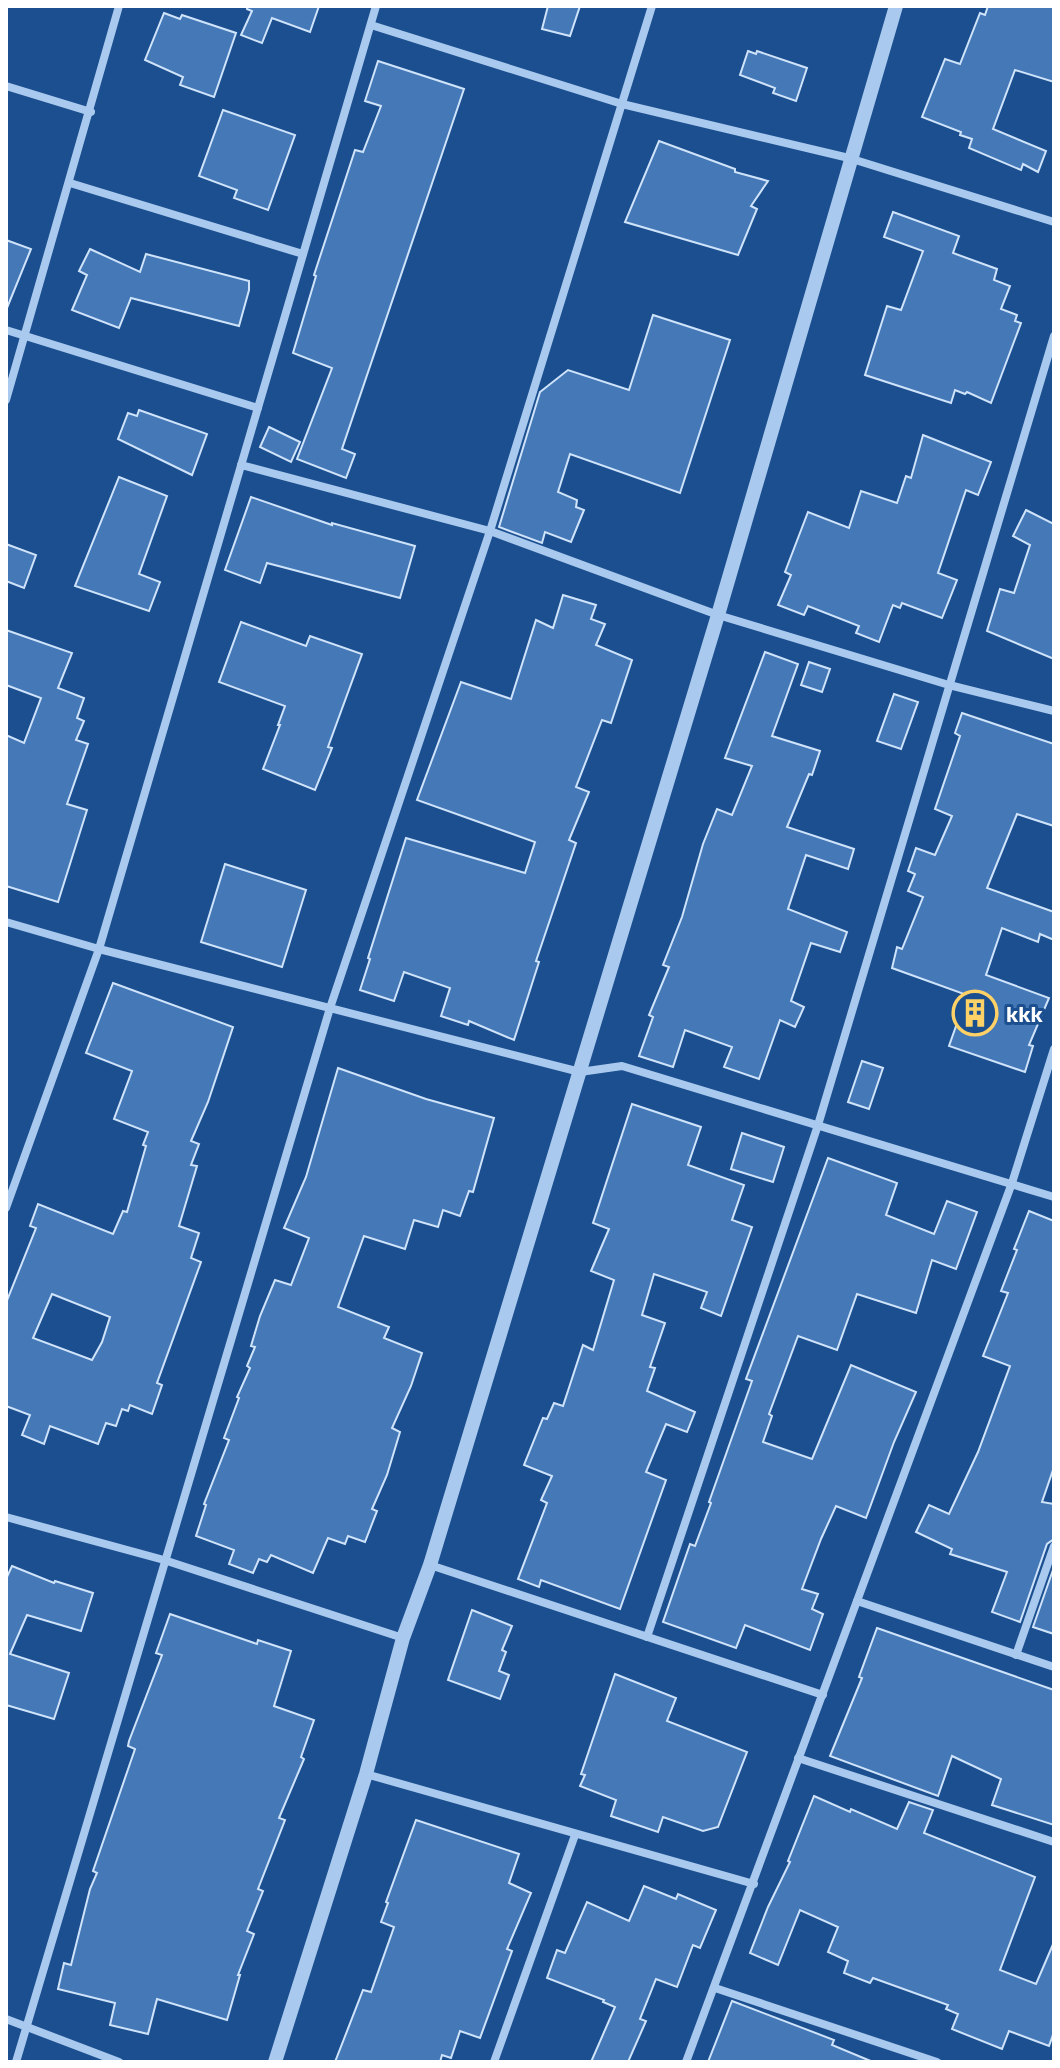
<svg xmlns="http://www.w3.org/2000/svg" width="1060" height="2068" font-family="'Exo 2',sans-serif">
<style>
.building{fill:#4478b7;stroke:#cfe3fa;stroke-width:2;fill-rule:evenodd}
.lines{fill:none;stroke-linecap:round;stroke-linejoin:round}
.minor{stroke:#a9c9ee;stroke-width:8}
.tertiary{stroke:#a9c9ee;stroke-width:14}
.labels{text-anchor:middle;dominant-baseline:central;stroke-width:6;stroke-linejoin:round;paint-order:stroke}
.poi-label{font-size:22px;font-weight:bold;fill:#fff;stroke:#1b4f8f;text-anchor:start}
</style>
<rect width="100%" height="100%" fill="#1b4f8f"/>
<!-- building -->
<g class="building">
<path d="M247,6H319L310,32L272,18L262,43L241,35L252,11L247,9Z"/>
<path d="M548,6H580L570,36L542,29Z"/>
<path d="M988,6H1054V82L1015,70L993,129L1046,151L1038,172L1023,164L1021,170L969,148L972,139L960,135L961,132L922,117L945,59L960,64L980,13L985,15Z"/>
<path d="M164,13L180,19L182,15L236,33L214,97L180,85L183,77L145,60Z"/>
<path d="M748,51L756,54L757,51L807,68L796,101L773,93L775,88L740,75Z"/>
<path d="M378,61L464,89L342,449L355,454L346,478L297,459L332,368L293,353L316,276L314,275L355,150L363,152L381,106L365,101Z"/>
<path d="M223,110L295,135L268,210L234,198L237,190L199,176Z"/>
<path d="M659,141L735,169V172L768,181L751,206L757,209L738,255L625,222Z"/>
<path d="M893,212L959,236L953,253L997,269L994,280L1010,286L1001,309L1017,315L1015,321L1021,323L991,403L967,392L965,394L955,390L951,403L865,375L887,306L901,310L923,251L884,237Z"/>
<path d="M6,240L31,249L7,308H6Z"/>
<path d="M90,249L140,272L146,254L249,281V290L239,326L131,298L119,328L72,310L87,275L79,271Z"/>
<path d="M653,315L730,340L680,493L570,454L558,492L577,500L576,507L584,510L571,542L545,532L542,543L499,527L540,392L568,370L629,390Z"/>
<path d="M139,410L207,434L192,475L118,439L128,413L137,416Z"/>
<path d="M269,427L300,442L291,462L260,447Z"/>
<path d="M923,435L991,462L978,495L966,490L938,573L957,580L942,618L902,603L900,608L893,605L879,642L856,633L859,626L808,606L804,615L778,605L791,575L785,572L808,512L849,528L861,491L897,503L906,476L911,478Z"/>
<path d="M119,477L167,496L139,574L160,582L149,611L75,586Z"/>
<path d="M251,497L332,525V523L415,546L400,598L267,563L260,583L225,570Z"/>
<path d="M1026,510L1054,524V659L987,631L1000,589L1014,593L1030,545L1013,536Z"/>
<path d="M6,544L36,555L24,588L6,581Z"/>
<path d="M563,595L596,605L591,619L605,624L596,645L632,660L611,723L602,720L576,787L589,792L569,840L576,843L536,961L539,962L514,1040L469,1021L468,1025L441,1016L450,988L404,972L394,1001L360,990L370,959L368,958L406,838L525,873L535,842L417,800L461,682L511,699L536,620L553,628Z"/>
<path d="M241,622L306,646L310,636L362,654L328,747L332,748L315,790L263,769L280,725H278L285,706L219,682Z"/>
<path d="M6,630L72,653L58,688L84,698L77,718L84,721L76,740L88,744L67,804L87,810L58,902L6,886V735L24,743L41,698L6,685Z"/>
<path d="M765,652L798,664L772,736L820,751L812,775L809,774L787,827L854,849L848,869L806,855L788,909L847,932L840,952L811,943L791,1001L804,1007L795,1027L780,1020L759,1079L724,1067L732,1047L685,1030L673,1067L639,1056L653,1017L649,1015L669,967L663,965L682,917L703,844L717,809L732,815L752,766L725,758Z"/>
<path d="M809,662L830,669L822,692L801,685Z"/>
<path d="M894,694L918,702L901,749L877,741Z"/>
<path d="M962,713L1054,744V826L1017,814L987,888L1054,912V940L1040,934L1038,942L1002,928L986,975L1049,998L1029,1045L1033,1046L1025,1072L949,1046L967,995L892,968L897,947L902,949L923,897L908,891L915,874L908,871L916,848L935,855L952,816L935,809L960,736L955,733Z"/>
<path d="M225,864L306,890L282,967L201,942Z"/>
<path d="M113,983L233,1027L208,1102L191,1141L199,1144L191,1165L197,1166L179,1226L199,1233L191,1258L201,1262L157,1383L162,1385L152,1414L130,1405L128,1411L122,1409L116,1426L106,1423L98,1444L50,1426L44,1444L22,1435L30,1415L6,1406V1303L36,1228L30,1226L38,1204L113,1234L123,1211L127,1212L146,1146L143,1145L148,1132L114,1119L132,1071L86,1053ZM52,1294L110,1317L102,1342L92,1360L33,1338Z"/>
<path d="M862,1061L883,1068L869,1109L848,1102Z"/>
<path d="M338,1068L426,1099L494,1118L473,1192L469,1191L460,1216L443,1210L438,1227L414,1220L405,1249L364,1236L338,1307L389,1327L384,1338L422,1353L411,1386L392,1428L400,1432L387,1475L372,1509L377,1511L365,1542L348,1536L345,1544L328,1538L313,1573L271,1555L267,1562L259,1559L253,1573L229,1564L234,1550L196,1536L206,1505L204,1504L229,1440L224,1438L239,1398L237,1397L250,1368L247,1366L255,1347L251,1346L260,1316L275,1280L291,1285L309,1238L284,1228L306,1177Z"/>
<path d="M632,1104L701,1127L688,1165L744,1185L732,1220L752,1227L721,1316L701,1308L707,1292L654,1274L642,1315L665,1323L650,1367L655,1368L647,1391L695,1412L687,1432L666,1424L646,1472L666,1480L620,1609L541,1580L539,1587L518,1579L547,1503L541,1500L552,1476L524,1465L543,1418L547,1419L554,1403L563,1406L583,1345L593,1350L614,1280L591,1271L609,1229L593,1223Z"/>
<path d="M742,1133L784,1147L773,1182L731,1169Z"/>
<path d="M828,1158L897,1183L886,1215L934,1234L947,1201L977,1212L956,1269L932,1260L916,1313L857,1294L837,1350L798,1336L769,1414L772,1416L763,1442L812,1459L851,1365L916,1392L894,1442L866,1518L836,1506L821,1539L802,1589L818,1594L812,1609L823,1614L810,1650L745,1625L736,1648L663,1622L690,1544L695,1546L711,1503L709,1502L752,1381L746,1379Z"/>
<path d="M1029,1211L1054,1221V1467L1042,1502L1054,1504V1539L1047,1544L1020,1622L992,1612L1007,1572L950,1554L952,1549L916,1532L929,1505L949,1514L978,1452L1010,1366L983,1356L1008,1293L1001,1291L1017,1250L1014,1249Z"/>
<path d="M12,1566L54,1583L55,1581L93,1593L81,1631L27,1615L10,1654L69,1673L54,1719L6,1705V1579Z"/>
<path d="M1054,1567V1634L1033,1627Z"/>
<path d="M472,1610L512,1626L502,1650L506,1652L499,1671L509,1675L500,1699L448,1680Z"/>
<path d="M170,1614L257,1644L258,1640L291,1651L274,1706L314,1720L301,1757L304,1759L279,1818L285,1820L258,1889L263,1891L247,1931L254,1934L238,1975H240L227,2020L157,1999L148,2034L110,2025L115,2003L58,1989L64,1963L71,1965L90,1889L97,1873L93,1871L135,1749L128,1746L129,1741L162,1655L156,1653Z"/>
<path d="M877,1628L1054,1690V1825L992,1805L1001,1779L952,1756L938,1796L830,1756L862,1678L859,1677Z"/>
<path d="M615,1674L676,1698L667,1721L747,1752L718,1827L703,1831L663,1817L658,1832L611,1816L616,1800L580,1786L585,1775L581,1774Z"/>
<path d="M814,1796L850,1812L851,1809L897,1829L909,1802L933,1810L924,1833L1035,1877L1000,1970L1036,1984L1054,1942V2032L1049,2046L1009,2031L1002,2049L952,2029L958,2014L946,2009L948,2005L873,1978L870,1983L844,1973L848,1961L828,1952L838,1927L800,1910L778,1965L750,1953L768,1907L790,1862L788,1861Z"/>
<path d="M416,1820L519,1854L509,1883L531,1893L507,1949L512,1951L480,2038L460,2031L451,2058L442,2055L440,2062H335L363,1990L371,1992L394,1927L381,1922L388,1903L386,1902Z"/>
<path d="M644,1886L676,1899L678,1894L716,1910L700,1948L693,1945L677,1987L656,1979L640,2019L646,2021L628,2062H591L615,2007L603,2002L604,2000L547,1978L557,1950L565,1953L587,1902L629,1921Z"/>
<path d="M732,2001L834,2040L832,2045L873,2062H708Z"/>
</g>
<g class="lines">
<!-- minor -->
<g class="minor">
<path d="M371,25L622,104L849,158L1054,222"/>
<path d="M6,86L91,112"/>
<path d="M70,183L303,254"/>
<path d="M6,330L258,408"/>
<path d="M6,400L119,6"/>
<path d="M241,465L490,531L718,615L949,685L1054,711"/>
<path d="M6,922L99,949L580,1072L622,1066L1054,1197"/>
<path d="M6,1208L99,949L376,6"/>
<path d="M6,1517L164,1560L403,1638"/>
<path d="M430,1565L823,1695"/>
<path d="M857,1601L1054,1667"/>
<path d="M647,1637L818,1125L1054,336"/>
<path d="M1016,1655L1054,1546"/>
<path d="M798,1758L1054,1842"/>
<path d="M366,1774L754,1884"/>
<path d="M715,1988L937,2062"/>
<path d="M6,2019L119,2062"/>
<path d="M16,2062L330,1008L490,531L652,6"/>
<path d="M494,2062L575,1835"/>
<path d="M686,2062L1012,1183L1054,1049"/>
</g>
<!-- tertiary -->
<path class="tertiary" d="M275,2062L366,1774L403,1638L430,1565L718,615L896,6"/>
</g>
<!-- icons -->
<defs>
<g id="building-ring" transform="scale(2.3)"><circle r="9.5" fill="#1b4f8f" stroke="#ffd166" stroke-width="1.5"/><path d="M-4-6H4V6H1V3H-1V6H-4ZM-2.5-4.3h1.7v1.8h-1.7ZM.8-4.3h1.7v1.8H.8ZM-2.5-1h1.7V.8h-1.7ZM.8-1h1.7V.8H.8Z" fill="#ffd166"/></g>
</defs>
<g fill-rule="evenodd">
<use href="#building-ring" x="975" y="1013"/>
</g>
<g class="labels">
<!-- poi labels -->
<g class="poi-label">
<text x="1006" y="1013">kkk</text>
</g>
</g>
<!-- border -->
<rect width="1060" height="2068" fill="none" stroke="#ffffff" stroke-width="16"/>
</svg>
